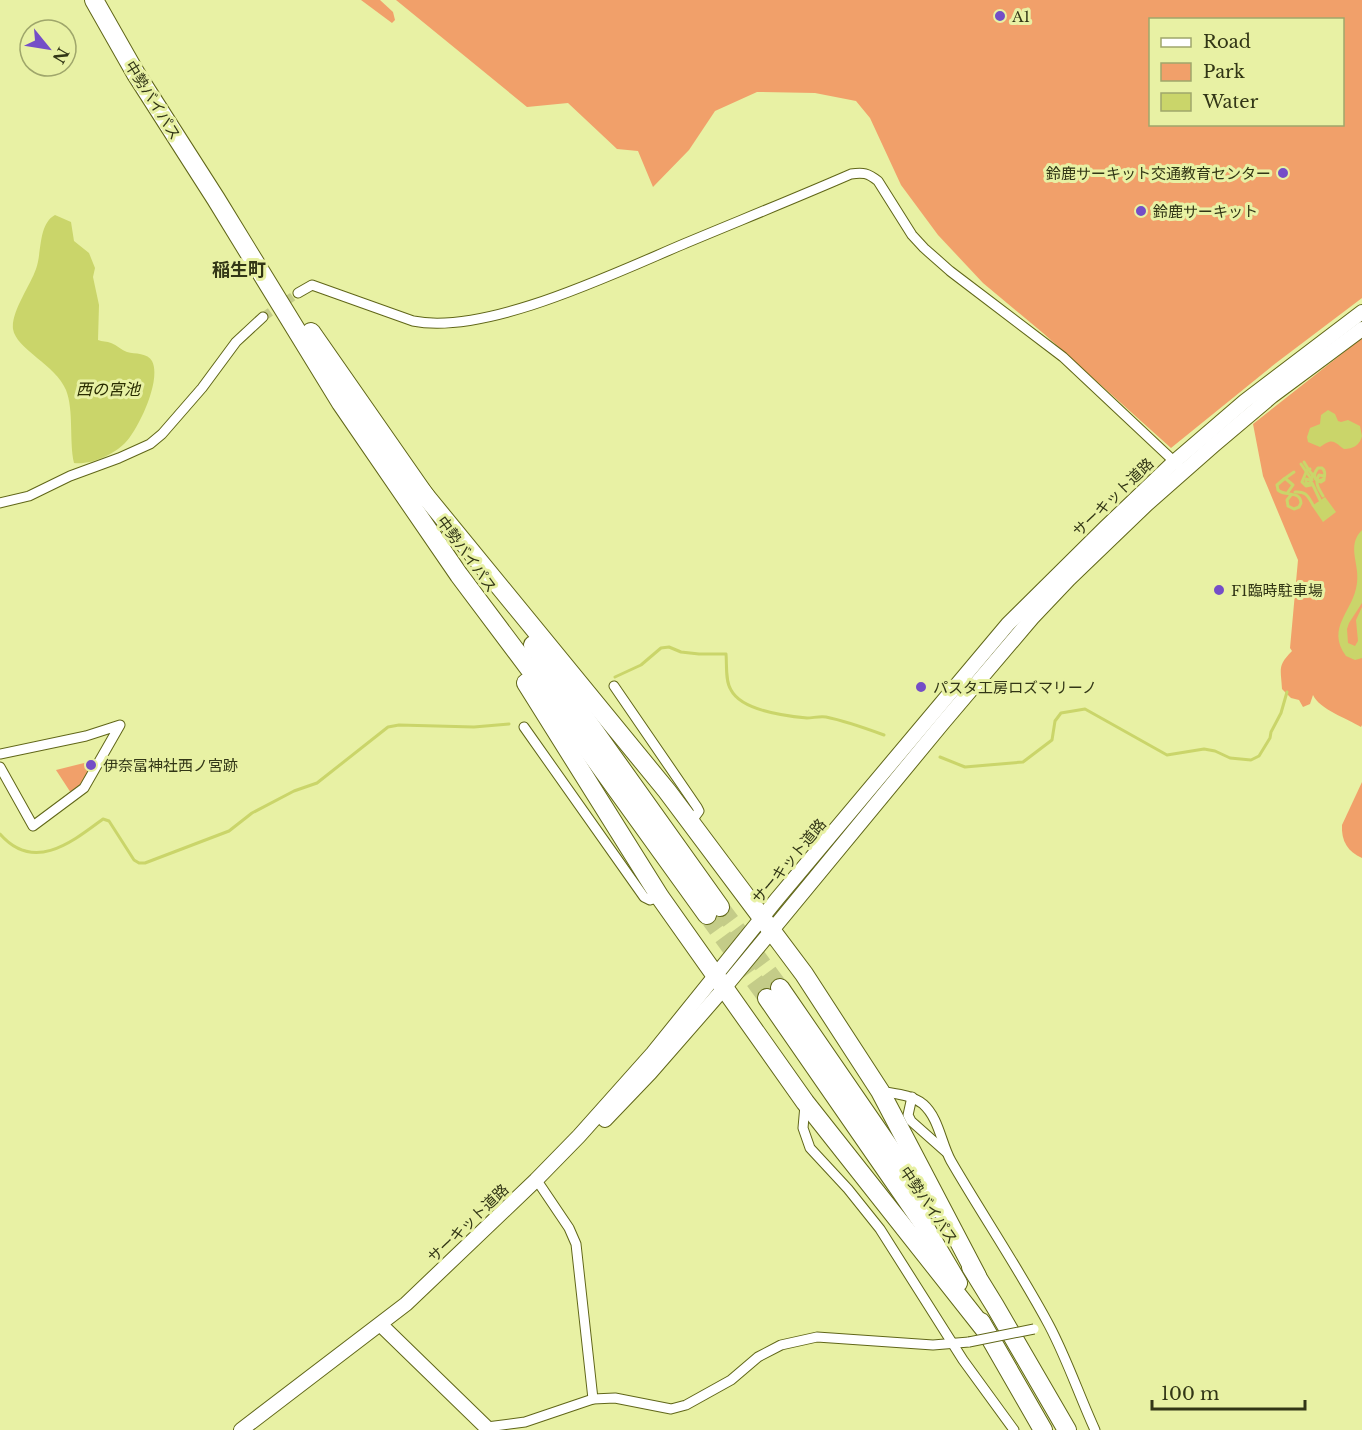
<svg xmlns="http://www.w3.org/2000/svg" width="1362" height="1430" font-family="'Libre Baskerville','Noto Sans JP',serif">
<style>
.green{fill:#f1a06a;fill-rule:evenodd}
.water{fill:#cad56a}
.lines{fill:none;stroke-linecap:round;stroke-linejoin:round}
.stream{stroke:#cad56a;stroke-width:3}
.street-tunnel{stroke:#c4cc88;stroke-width:9;stroke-dasharray:9 4.5;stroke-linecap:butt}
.highway-tunnel{stroke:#c4cc88;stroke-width:18;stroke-dasharray:18 9;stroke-linecap:butt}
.street-casing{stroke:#606618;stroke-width:11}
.secondary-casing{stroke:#606618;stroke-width:16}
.highway-casing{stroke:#606618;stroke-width:20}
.street{stroke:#fff;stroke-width:9}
.secondary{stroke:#fff;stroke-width:14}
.highway{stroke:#fff;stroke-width:18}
.street-bridge-casing{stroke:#606618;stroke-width:11;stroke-linecap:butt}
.street-bridge{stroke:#fff;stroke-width:9}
.poi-dot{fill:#744ec7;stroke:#e8f1a4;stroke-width:2}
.labels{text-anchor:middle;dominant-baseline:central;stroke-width:6;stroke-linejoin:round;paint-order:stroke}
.poi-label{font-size:15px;fill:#323616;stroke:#e8f1a4;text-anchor:start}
.street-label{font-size:15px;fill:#323616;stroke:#e8f1a4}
.water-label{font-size:16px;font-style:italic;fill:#292c00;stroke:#e8f1a4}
.quarter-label{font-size:18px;font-weight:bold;fill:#323616;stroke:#e8f1a4}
</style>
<rect width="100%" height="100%" fill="#e8f1a4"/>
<!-- green -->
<g class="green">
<path d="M361,0H380L393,12L395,20L392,23Z"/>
<path d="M396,0H1362V298L1276,363L1171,448L1043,333L983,283L938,235L901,185L870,118L856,101L815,93L757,92L715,111L689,150L653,187L638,151L617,149L568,103L527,107ZM1150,20H1342V124H1150Z"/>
<path d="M1362,338V725L1361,727C1348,719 1319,709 1313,695L1310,704L1303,707L1299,700L1291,698L1282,689C1281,669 1277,666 1292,651L1290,648L1298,560L1263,476L1253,424Z"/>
<path d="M96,760L82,786L71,793L56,770Z"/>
<path d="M1362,782V858C1348,852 1341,841 1342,825Z"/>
</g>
<!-- water -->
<g class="water">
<path d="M55,215L71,222L74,241L89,253L95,268L93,277L99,305L98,340C102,342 107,341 111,343C117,345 121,350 127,352C135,354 148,353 152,361C162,380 138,430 125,443C113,455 91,465 74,463C69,442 74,410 66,390C56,365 16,349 13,329C11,312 30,286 36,269C42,253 38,224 55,215Z"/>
<path d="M1328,410L1335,414L1338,421L1341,422L1348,420L1360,426L1362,436C1360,445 1353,449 1344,449C1333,441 1333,438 1320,447L1308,442L1307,437L1310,428L1320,424L1321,415Z"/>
<path d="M1325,497L1336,512L1323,522L1312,506Z"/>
<path d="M1362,530V603L1349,623L1347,629L1348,643L1355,646L1358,641L1356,620L1362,607V658L1355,660L1346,656C1325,627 1354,611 1357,583C1360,564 1346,546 1362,530Z"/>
</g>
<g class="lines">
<!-- stream -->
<g class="stream">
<path d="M1304,462C1308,469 1312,477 1319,481L1324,479C1325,475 1325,470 1322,468H1318C1313,474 1313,481 1321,482L1324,480V476L1319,475C1314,483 1319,489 1323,496"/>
<path d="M1301,464L1312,480"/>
<path d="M1310,469L1307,470L1302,482L1306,486L1311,485"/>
<path d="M1284,479L1277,485L1278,490C1286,497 1300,490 1301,503L1299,507L1294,509L1288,506L1287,500L1291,495"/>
<path d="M1284,479L1294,472"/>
<path d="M1286,479L1293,485L1288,492"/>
<path d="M1310,480L1306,479V484L1310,483L1313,474"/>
<path d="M1312,483L1320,500"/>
<path d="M1295,492C1306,491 1308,496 1313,505"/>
<path d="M615,677L641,665L661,648L669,647L681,652L699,654H726C727,664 725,681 731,690C742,711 785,716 807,718C813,718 819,716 826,717C846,721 865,728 884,735"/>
<path d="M940,757L965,767L1023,762L1052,740L1055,721L1061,713L1085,709L1167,755L1204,749L1215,751L1230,758L1251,760L1259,756L1270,738L1271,732L1281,713L1287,692"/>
<path d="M0,834C34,873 72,842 103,819L109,821L134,860L139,863H145L229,831L252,813L294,791L317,783L388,727L399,725L474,727L509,724"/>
</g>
<!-- street-tunnel -->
<path class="street-tunnel" d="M263,317L298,293"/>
<!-- highway-tunnel -->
<g class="highway-tunnel">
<path d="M720,907L780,988"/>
<path d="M707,915L767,998"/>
</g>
<!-- street casing -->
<g class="street-casing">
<g id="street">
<path d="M298,293L312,285L413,321C486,336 617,272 686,243C741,220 796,198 851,174C863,172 868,173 878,181L912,235L924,248L950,271L1063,357L1179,466"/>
<path d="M0,503L29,496L70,476L119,458L150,444L162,434L202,388L236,342L263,317"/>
<path d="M614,686L697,807L699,811L691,822"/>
<path d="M524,727L644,897L650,900L660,897"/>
<path d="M0,754L86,736L120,725L84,788L33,826L0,767"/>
<path d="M880,1091C895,1094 910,1094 923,1104C939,1118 941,1143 951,1161C983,1216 1019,1269 1049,1325C1067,1359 1079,1395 1095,1430"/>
<path d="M912,1097L908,1115L911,1121L946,1152"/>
<path d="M805,1105L803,1128L810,1148L848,1189L880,1229L963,1360L1014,1430"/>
<path d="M540,1185L569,1228L576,1244L593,1399"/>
<path d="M487,1427L525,1422L593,1399L615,1398L671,1409L686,1405L731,1380L758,1357L781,1345L817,1337L933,1345L969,1342"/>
</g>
</g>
<!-- secondary casing -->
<g class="secondary-casing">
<g id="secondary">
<path d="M605,1120L650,1073L725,987L942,724L1032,618L1069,579L1147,504L1214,445L1272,396L1362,329"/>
<path d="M381,1325L489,1430"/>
<path d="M241,1430L406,1304L536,1180L579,1136L653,1053L777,899L1008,624L1105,528L1174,462L1245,401L1362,312"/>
</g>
</g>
<!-- highway casing -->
<g class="highway-casing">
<g id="highway">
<path d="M94,0L136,74L216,199L341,403L459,575L540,683L707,915"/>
<path d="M311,332L426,497"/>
<path d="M419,488L667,791L804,974L880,1091L977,1276"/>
<path d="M533,645L720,907"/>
<path d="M526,683L660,897L805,1102L985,1330"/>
<path d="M780,988L932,1209"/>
<path d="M767,998L922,1222L958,1283"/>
<path d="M971,1267L995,1306L1067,1430"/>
<path d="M981,1322L1043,1430"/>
</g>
</g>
<!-- street -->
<use href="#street" class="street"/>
<!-- secondary -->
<use href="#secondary" class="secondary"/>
<!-- highway -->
<use href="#highway" class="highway"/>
<!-- street-bridge casing -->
<g class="street-bridge-casing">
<path id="street-bridge" d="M969,1342L1034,1329"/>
</g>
<!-- street-bridge -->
<use href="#street-bridge" class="street-bridge"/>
</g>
<!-- markers -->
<g class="poi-dot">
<circle cx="1000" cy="16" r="6"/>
<circle cx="1283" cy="173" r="6"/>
<circle cx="1141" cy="211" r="6"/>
<circle cx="1219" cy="590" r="6"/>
<circle cx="921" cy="687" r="6"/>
<circle cx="91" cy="765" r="6"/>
</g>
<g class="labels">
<!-- poi labels -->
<g class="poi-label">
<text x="1012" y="16">A1</text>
<text x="1271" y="173" text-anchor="end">鈴鹿サーキット交通教育センター</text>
<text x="1153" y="211">鈴鹿サーキット</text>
<text x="1231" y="590">F1臨時駐車場</text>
<text x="933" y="687">パスタ工房ロズマリーノ</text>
<text x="103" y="765">伊奈冨神社西ノ宮跡</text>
</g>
<!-- street labels -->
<g class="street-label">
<text transform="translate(153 100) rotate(58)">中勢バイパス</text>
<text transform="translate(1113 497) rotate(-44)">サーキット道路</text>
<text transform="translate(467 554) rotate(54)">中勢バイパス</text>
<text transform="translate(789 861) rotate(-50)">サーキット道路</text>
<text transform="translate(929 1205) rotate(56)">中勢バイパス</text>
<text transform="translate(468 1223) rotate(-44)">サーキット道路</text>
</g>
<!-- water labels -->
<g class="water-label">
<text x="108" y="389">西の宮池</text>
</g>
<!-- quarter labels -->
<g class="quarter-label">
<text x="239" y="270">稲生町</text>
</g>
</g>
<!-- legend -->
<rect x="1149" y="18" width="195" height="108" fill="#e8f1a4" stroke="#9fa66b" stroke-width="1.5"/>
<rect x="1161" y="38" width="30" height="9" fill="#ffffff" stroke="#9fa66b" stroke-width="1.5"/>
<text x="1203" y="48" font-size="18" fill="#323616">Road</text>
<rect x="1161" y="63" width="30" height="18" fill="#f1a06a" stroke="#9fa66b" stroke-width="1.5"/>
<text x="1203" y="78" font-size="18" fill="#323616">Park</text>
<rect x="1161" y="93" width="30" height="18" fill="#cad56a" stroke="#9fa66b" stroke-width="1.5"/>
<text x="1203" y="108" font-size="18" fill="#323616">Water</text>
<!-- north arrow -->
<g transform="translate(48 48) rotate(120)"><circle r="28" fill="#e8f1a4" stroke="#9fa66b" stroke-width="1.5"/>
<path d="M0-4.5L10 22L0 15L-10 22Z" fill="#744ec7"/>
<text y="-9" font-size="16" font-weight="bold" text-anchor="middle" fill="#323616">N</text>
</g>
<!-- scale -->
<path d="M1152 1400v9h153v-9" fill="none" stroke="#323616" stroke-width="3"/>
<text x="1161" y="1400" font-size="18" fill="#323616" stroke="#e8f1a4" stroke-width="4.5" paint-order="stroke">100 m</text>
</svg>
